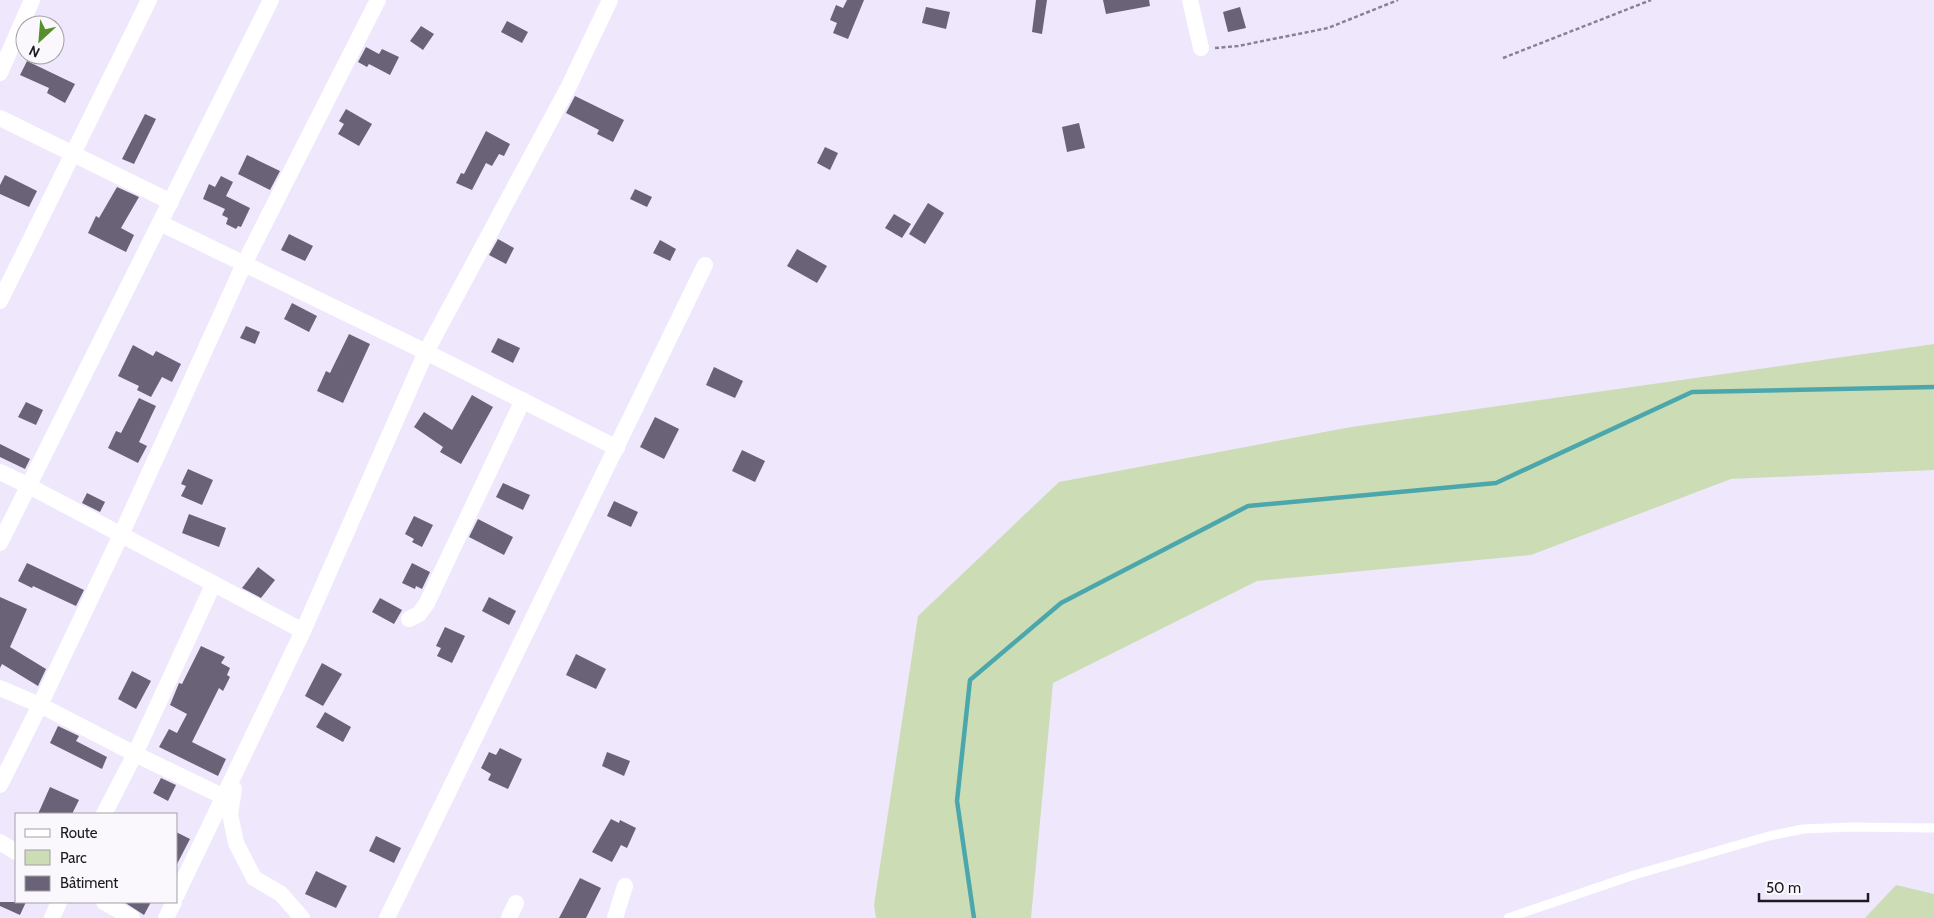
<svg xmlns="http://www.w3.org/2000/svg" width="1934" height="918" font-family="Cabin,sans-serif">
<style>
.green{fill:#ccddb5}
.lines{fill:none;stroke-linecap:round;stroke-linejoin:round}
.stream{stroke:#4ca7ac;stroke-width:4.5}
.building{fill:#6a6277}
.path{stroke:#878290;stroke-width:2.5;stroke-dasharray:4 2.5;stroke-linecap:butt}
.lane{stroke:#fff;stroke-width:9}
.street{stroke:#fff;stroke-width:16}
</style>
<rect width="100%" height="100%" fill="#efe8fc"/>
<!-- green -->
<g class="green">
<path d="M1934,344V470L1731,479L1531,555L1257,581L1053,683L1031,918H876L874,905L918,616L1059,482L1351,427Z"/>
<path d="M1896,885L1934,894V918H1865Z"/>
</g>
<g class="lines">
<!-- stream -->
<path class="stream" d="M974,918L957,801L970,680L1061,603L1248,506L1496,483L1692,392L1934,387"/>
</g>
<!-- building -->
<g class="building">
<path d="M847,0H864L848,39L833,33L837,23L830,20L836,5L843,8Z"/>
<path d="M1036,0H1047L1042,34L1032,32Z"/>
<path d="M1103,0H1149L1150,6L1106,14Z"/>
<path d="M926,7L950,12L946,29L922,23Z"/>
<path d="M1240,7L1246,28L1228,32L1223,12Z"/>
<path d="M507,21L528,32L522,43L501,32Z"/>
<path d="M421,26L434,34L423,50L410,41Z"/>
<path d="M366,47L379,54L382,49L399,57L390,75L369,64L367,67L358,62Z"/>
<path d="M27,61L75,84L65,103L47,93L49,88L20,75Z"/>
<path d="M575,96L624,120L613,142L597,134L599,130L566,113Z"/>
<path d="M346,109L372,124L359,146L338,134L344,124L339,121Z"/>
<path d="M145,114L156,119L134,164L122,159Z"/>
<path d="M1079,123L1085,148L1067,152L1062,127Z"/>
<path d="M486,131L510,144L504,156L499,154L492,166L486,163L472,190L456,183L461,173L464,174Z"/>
<path d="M825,147L838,153L830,170L817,163Z"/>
<path d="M247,155L280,171L270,190L238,174Z"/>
<path d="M5,175L37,191L29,207L0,194V185Z"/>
<path d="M221,176L233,182L226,196L250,208L241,227L238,226L236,229L226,224L228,218L222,215L225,209L203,199L209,184L215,187Z"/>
<path d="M117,187L139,197L121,228L134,235L126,252L88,233L96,216L99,218Z"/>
<path d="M635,189L652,197L647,207L630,199Z"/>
<path d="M928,203L944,213L925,244L909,234Z"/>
<path d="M894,214L911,224L902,238L885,228Z"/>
<path d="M289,234L313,246L305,261L281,250Z"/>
<path d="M498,239L514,248L506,264L489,255Z"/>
<path d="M660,240L676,249L670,261L653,253Z"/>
<path d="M797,249L827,266L817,283L787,266Z"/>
<path d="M292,303L317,316L309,332L284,319Z"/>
<path d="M246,326L260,332L255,344L240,338Z"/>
<path d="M349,334L370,344L343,403L317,391L326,371L330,373Z"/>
<path d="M498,338L520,348L513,363L491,352Z"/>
<path d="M133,345L153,356L156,351L181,364L172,382L162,377L151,397L137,390L139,386L118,376Z"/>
<path d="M714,367L743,381L735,398L706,385Z"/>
<path d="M472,395L493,407L461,464L440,452L443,447L414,427L424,412L452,430Z"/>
<path d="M139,398L156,406L139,442L147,446L138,463L108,448L116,431L121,433Z"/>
<path d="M26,402L43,410L36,425L18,417Z"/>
<path d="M655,417L679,429L664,459L640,447Z"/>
<path d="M0,444L30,459L25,469L0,457Z"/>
<path d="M742,450L765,461L755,482L732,471Z"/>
<path d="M188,469L213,480L202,505L181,496L186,486L181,484Z"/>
<path d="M503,483L530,495L523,510L496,497Z"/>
<path d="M87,493L105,502L100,512L82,503Z"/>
<path d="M614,501L638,512L631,527L607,516Z"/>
<path d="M189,514L226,528L219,547L182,533Z"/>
<path d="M414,516L433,525L422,547L412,542L414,539L405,534Z"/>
<path d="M478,519L513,537L504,555L469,537Z"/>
<path d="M27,563L84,590L76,606L33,586L32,588L18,581Z"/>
<path d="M412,563L430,572L422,589L416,586L415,589L402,583Z"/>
<path d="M258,567L275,580L261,598L242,588Z"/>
<path d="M0,597L27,609L10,647L46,669L38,686L2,664L0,668Z"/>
<path d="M489,597L516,611L509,625L482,611Z"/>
<path d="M380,598L402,610L394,624L372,612Z"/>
<path d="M445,627L465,636L452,663L437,656L441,648L436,646Z"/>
<path d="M201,646L225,657L221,663L230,668L227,675L230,677L223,691L219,688L192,742L226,759L218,776L159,747L169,729L177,733L187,714L170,705L179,683L182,684Z"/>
<path d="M576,654L606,669L596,689L566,675Z"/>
<path d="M322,663L342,674L323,706L305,696Z"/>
<path d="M132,671L151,681L136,709L118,699Z"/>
<path d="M325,712L351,727L343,742L316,727Z"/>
<path d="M58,726L79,736L76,741L107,757L102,769L50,743Z"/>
<path d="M500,748L522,759L508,789L488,780L491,774L481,768L489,752L496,755Z"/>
<path d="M607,752L630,761L624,776L602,766Z"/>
<path d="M161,778L176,785L168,801L153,793Z"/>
<path d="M50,787L79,800L72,814H38Z"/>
<path d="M611,819L619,823L620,820L636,828L627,848L621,845L612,862L592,852Z"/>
<path d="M176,832L190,839L176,866Z"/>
<path d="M376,836L401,848L394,863L369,851Z"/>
<path d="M316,871L347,886L336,908L305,894Z"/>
<path d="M580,878L601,888L586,918H559Z"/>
<path d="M0,902H26L20,915L0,906Z"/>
<path d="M124,902H151L144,915Z"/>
</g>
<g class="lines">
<!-- path -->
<g class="path">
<path d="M1215,48L1238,46L1328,28L1398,0"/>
<path d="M1503,58L1651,0"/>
</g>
<!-- lane -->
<path class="lane" d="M1508,918L1634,875L1769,836L1803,829L1850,827L1934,828"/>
<!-- street -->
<g class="street">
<path d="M1190,0L1201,48"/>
<path d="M0,73L32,0"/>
<path d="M0,118L171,202"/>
<path d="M160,223L426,352L617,448"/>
<path d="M0,301L149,0"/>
<path d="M0,472L29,486L303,631"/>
<path d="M0,543L271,0"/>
<path d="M409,619L419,614L427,603L523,400"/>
<path d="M0,688L40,705L135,754L224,797"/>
<path d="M0,785L40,705L121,535L244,264L378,0"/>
<path d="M234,789L230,814L236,843L254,878L281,894L302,918"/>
<path d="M104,814L135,754L213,585"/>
<path d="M0,842L16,852"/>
<path d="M176,896L303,631L426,352L569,86L610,0"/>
<path d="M104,902L132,918"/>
<path d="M52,918L59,902"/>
<path d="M166,918L174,902"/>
<path d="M387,918L705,265"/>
<path d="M509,918L516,903"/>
<path d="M615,918L625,886"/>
</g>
</g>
<!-- legend -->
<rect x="15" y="813" width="162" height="90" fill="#faf8fd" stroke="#a19fa5"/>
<rect x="25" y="829" width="25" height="8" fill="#ffffff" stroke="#a19fa5"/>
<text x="60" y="838" font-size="15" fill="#1c1922">Route</text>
<rect x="25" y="850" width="25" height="15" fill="#ccddb5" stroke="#a19fa5"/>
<text x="60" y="863" font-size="15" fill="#1c1922">Parc</text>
<rect x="25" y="876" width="25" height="15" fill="#6a6277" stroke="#a19fa5"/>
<text x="60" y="888" font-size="15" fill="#1c1922">Bâtiment</text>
<!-- north arrow -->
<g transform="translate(40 40) rotate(206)"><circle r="24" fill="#faf8fd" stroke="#a19fa5"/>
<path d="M0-4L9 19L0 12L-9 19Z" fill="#578f2a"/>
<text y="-8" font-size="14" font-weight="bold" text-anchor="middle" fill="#1c1922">N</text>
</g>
<!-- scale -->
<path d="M1759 893v8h109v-8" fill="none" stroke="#1c1922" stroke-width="2.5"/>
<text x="1766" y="893" font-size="15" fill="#1c1922" stroke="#faf8fd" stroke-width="4" paint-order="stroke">50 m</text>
</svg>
